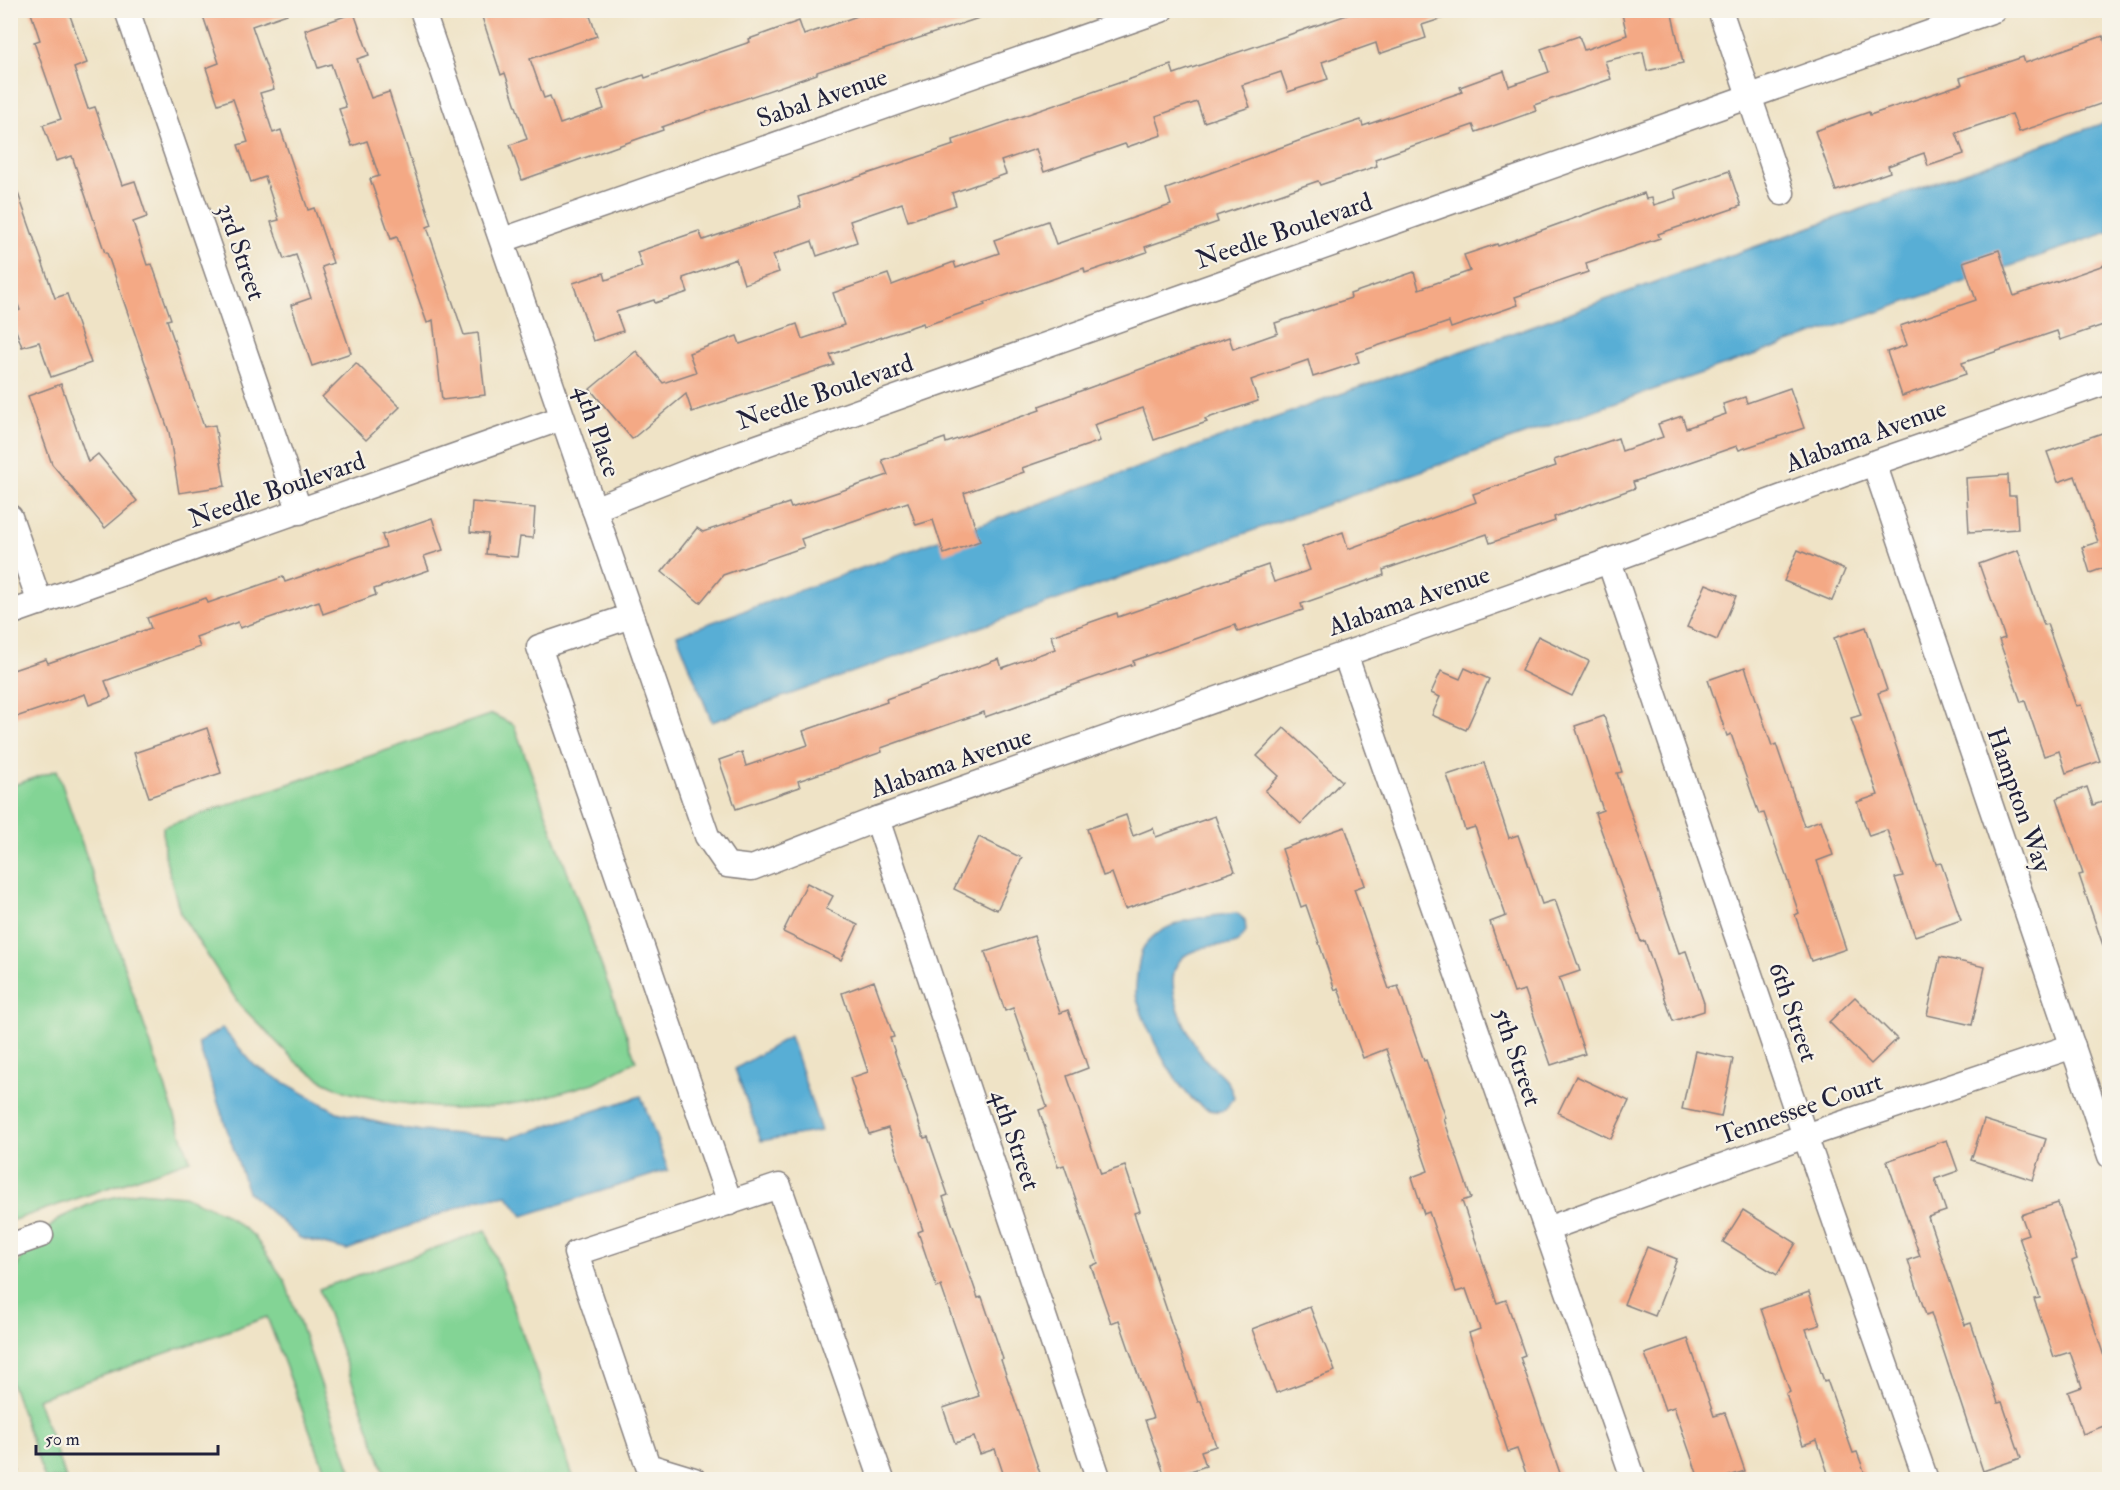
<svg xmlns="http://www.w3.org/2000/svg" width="2120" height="1490" font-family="'IM FELL Double Pica',serif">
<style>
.green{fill:#83d495;stroke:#527b68;stroke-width:1.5}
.water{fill:#59aed5;stroke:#3e6888;stroke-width:1.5}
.building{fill:#f4a985}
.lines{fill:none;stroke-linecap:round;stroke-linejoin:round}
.minor-casing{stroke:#888280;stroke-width:27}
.path{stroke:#888280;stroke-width:4;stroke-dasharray:4.5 4.5;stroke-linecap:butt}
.minor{stroke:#fff;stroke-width:24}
.labels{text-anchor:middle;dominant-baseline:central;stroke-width:4.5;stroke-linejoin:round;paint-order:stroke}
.street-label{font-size:26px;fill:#22223b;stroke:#f7f3e8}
</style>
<rect width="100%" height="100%" fill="#f7f3e8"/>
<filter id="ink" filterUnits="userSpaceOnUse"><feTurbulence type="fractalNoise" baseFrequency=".0167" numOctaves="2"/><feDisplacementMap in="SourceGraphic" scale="12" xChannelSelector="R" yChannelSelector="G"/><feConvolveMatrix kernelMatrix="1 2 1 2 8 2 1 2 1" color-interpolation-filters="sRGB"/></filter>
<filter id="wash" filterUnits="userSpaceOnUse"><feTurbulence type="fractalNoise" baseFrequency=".008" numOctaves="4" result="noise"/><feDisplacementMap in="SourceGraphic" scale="24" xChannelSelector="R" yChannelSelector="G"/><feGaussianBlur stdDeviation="1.35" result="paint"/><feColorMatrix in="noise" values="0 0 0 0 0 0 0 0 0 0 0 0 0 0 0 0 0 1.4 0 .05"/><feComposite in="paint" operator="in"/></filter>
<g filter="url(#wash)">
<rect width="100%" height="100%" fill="#efe3c6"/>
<!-- green -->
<g class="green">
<path d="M492,714L514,725L636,1061L594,1083L531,1101L483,1108L449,1109L387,1101L347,1092L325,1082L299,1065L239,1004L180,913L164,852L163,827Z"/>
<path d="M57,770L190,1160L11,1221V786Z"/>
<path d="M138,1192L184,1196L223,1213L254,1236L285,1281L354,1479H328L267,1317L37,1399L66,1479H45L11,1382L10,1285L24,1250L60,1218L97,1201Z"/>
<path d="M486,1230L574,1479H387L319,1289Z"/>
</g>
<!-- water -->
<g class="water">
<path d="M2109,121V232L1540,429L712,722L677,635L1335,396Z"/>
<path d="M1237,913L1245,920L1246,931C1236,949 1230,944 1212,946C1206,946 1200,949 1194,951C1151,966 1185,1029 1201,1054C1207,1064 1219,1071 1226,1080C1230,1085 1232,1092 1234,1097L1225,1110C1222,1110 1219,1112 1216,1111C1182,1110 1143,1024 1136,995C1135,986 1139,958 1142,950C1145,944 1153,936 1158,933C1180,918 1211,916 1237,913Z"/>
<path d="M222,1028L255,1066L337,1112L408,1130L510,1138L641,1096L668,1170L523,1216L507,1195L477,1200L347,1250L300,1238L248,1192L198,1043Z"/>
<path d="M790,1036L821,1131L761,1141L735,1069Z"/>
</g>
<g id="blocks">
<!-- building -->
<g class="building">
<path d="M30,10H68L87,63L74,68L88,109L95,107L122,185L135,181L147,217L133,222L147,265L152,264L171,319L167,320L204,427L215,425L225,486L179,493L169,432L107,253H105L72,156L56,161L43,125L61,119L34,42L40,40Z"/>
<path d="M201,10H286L287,14L252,26L274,89L260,93L273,133L281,130L308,210L314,208L333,263L322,267L351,353L312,366L291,305L311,298L296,255L284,259L271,222L279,220L265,177L251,182L238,145L248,142L233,99L218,104L206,68L219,63Z"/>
<path d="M492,10H588L597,36L530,59L544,98L550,96L560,124L604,109L598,91L644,75L645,78L750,42L749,39L799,21L804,35L874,10H991V14L817,72V74L662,127L663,130L522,180L510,145L527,139L505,73L501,75L481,14Z"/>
<path d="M1346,10H1455L1456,14L1422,25L1426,38L1379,54L1376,43L1322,62L1328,79L1288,92L1281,72L1242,85L1250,107L1204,122L1197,102L1156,116L1162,135L1127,147L1125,144L1044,172L1036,149L1001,161L1006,174L952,193L956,205L908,221L902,203L850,221L857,242L817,256L812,241L773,255L779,272L744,284L736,259L683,278L688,292L655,303L654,300L616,312L623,331L593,341L573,283L604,273L606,280L642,267L637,252L699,231L703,240L801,207L798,197L954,145L953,140L1171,65L1174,74L1347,15Z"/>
<path d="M1621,10H1671L1683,63L1647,71L1643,52L1605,61L1611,79L1534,105L1536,111L1476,132L1473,125L1375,159L1377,166L1320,185L1318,181L1216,216L1218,222L1145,247L1147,252L1085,273L1084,268L984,303L985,305L924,326L923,323L830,355L834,365L773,385L692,412L686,394L632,439L590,389L636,351L663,383L696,372L689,353L737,336L740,344L797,324L802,339L844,325L833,293L888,274L892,285L954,262L956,268L999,253L994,240L1048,221L1056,244L1171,205L1166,189L1304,139L1361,120L1363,126L1462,92L1460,87L1504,71L1509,86L1549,72L1541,49L1579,36L1584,50L1627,35Z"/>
<path d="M354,13L369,55L357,59L371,98L389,92L432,225L427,227L464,335L478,333L485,395L442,400L433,320L427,323L397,237L391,239L370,179L379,176L367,141L352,146L339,109L346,107L331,64L318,68L305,30Z"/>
<path d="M2103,36L2109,55V101L2019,132L2012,114L1956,133L1964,154L1928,166L1924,153L1888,166L1890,172L1836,191L1815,131L1869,112L1870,115L1962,84L1960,78L2023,57L2025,63Z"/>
<path d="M1729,171L1741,206L1658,234L1660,238L1586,263L1588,272L1515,297L1518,305L1451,328L1449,322L1356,353L1359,362L1313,377L1308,360L1251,380L1258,401L1205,419L1207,422L1154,440L1143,408L1094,425L1100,441L1022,468L1024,472L964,493L980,541L944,554L933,520L916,525L908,502L801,539L804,547L723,575L700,603L662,572L697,528L703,532L789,503L791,508L888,475L882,460L945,438L946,443L1040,410L1039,406L1229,337L1233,349L1278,333L1275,323L1351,298L1350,294L1414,272L1419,289L1470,271L1464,255L1497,244L1498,246L1644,193L1646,199L1652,198L1654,205L1676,198L1674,190Z"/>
<path d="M14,182L55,298L67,294L91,363L51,377L39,342L22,347L10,314L20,310L10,283V183Z"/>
<path d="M1999,250L2014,296L2104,265L2109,281V323L2060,340L2057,331L1962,363L1966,374L1902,396L1887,352L1907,345L1900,326L1976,300L1963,262Z"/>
<path d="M356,363L400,407L366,440L322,397Z"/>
<path d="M61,384L88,462L98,454L137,501L105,528L52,464L28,396Z"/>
<path d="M1790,388L1804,428L1739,450L1737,446L1633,482L1635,488L1554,517L1555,521L1490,543L1487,534L1383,570L1384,575L1301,604L1303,610L1238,632L1235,625L1133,661L1134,664L1050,693V694L985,717L984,712L881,748L882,752L798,781L800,787L736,809L719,760L742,752L746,766L808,745L803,731L887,702L886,699L999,659L1002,668L1055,649L1051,636L1117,613L1118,617L1268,565L1274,582L1310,570L1302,547L1343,532L1348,549L1476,502L1473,494L1556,466L1554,460L1618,438L1622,451L1663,437L1658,424L1682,416L1686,428L1726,414L1723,404L1745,397L1747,403Z"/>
<path d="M2105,432L2109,446V566L2090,573L2082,547L2098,542L2075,476L2058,482L2047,452Z"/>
<path d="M2008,475L2009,496H2016L2018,529L1969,532L1966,478Z"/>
<path d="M472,502L535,508L533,538L520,537L517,557L486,554L488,534L470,532Z"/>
<path d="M432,518L443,550L424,556L429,570L374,589L376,595L323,614L319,601L240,628L238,622L196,637L200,647L105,681L111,697L89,705L85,694L10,719V671L46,659L48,663L151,628L147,618L206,598L208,603L283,577L285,582L386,547L382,535Z"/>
<path d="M1798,550L1845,570L1832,601L1784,581Z"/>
<path d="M2018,550L2044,625L2047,624L2076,706L2081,705L2100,761L2066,773L2059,751L2044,756L2025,701L2021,702L1999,640L2005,638L1979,564Z"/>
<path d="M1706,584L1736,596L1717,640L1687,627Z"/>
<path d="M1866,627L1887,690L1878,693L1936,864L1941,863L1961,920L1915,936L1895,878L1903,876L1887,830L1869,836L1857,802L1878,795L1851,718L1861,715L1834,638Z"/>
<path d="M1538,636L1589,661L1572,696L1521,671Z"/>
<path d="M1745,667L1772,746L1776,744L1804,826L1821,820L1833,855L1817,861L1846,949L1811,961L1795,915L1799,913L1764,813L1759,814L1731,734L1727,736L1708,680Z"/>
<path d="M1465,668L1489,679L1466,730L1432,715L1440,697L1431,693L1441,671L1460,679Z"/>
<path d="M1604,716L1622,772L1617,773L1679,953L1686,951L1704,1003V1011L1673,1021L1645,941L1641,942L1595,813L1603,810L1575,726Z"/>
<path d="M207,728L221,773L149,797L134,753Z"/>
<path d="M1284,728L1342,781L1301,824L1265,791L1279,776L1257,756Z"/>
<path d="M1484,763L1509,838L1518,835L1542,904L1555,900L1580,971L1559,978L1585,1054L1551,1065L1525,990L1514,993L1490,922L1506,916L1475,827L1465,830L1447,775Z"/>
<path d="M2087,787L2093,805L2109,800V953L2106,954L2079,875L2083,874L2057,798Z"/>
<path d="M1126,815L1133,836L1153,828L1156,837L1215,816L1235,871L1125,909L1112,873L1103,876L1087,829Z"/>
<path d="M1345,827L1365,885L1354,889L1389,989L1398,986L1424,1061L1426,1060L1446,1118L1444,1119L1471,1198L1462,1201L1497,1303L1506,1300L1525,1355L1520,1357L1562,1479H1528L1517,1449L1508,1452L1469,1333L1480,1329L1466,1289L1456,1292L1429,1212L1424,1214L1412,1177L1428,1171L1386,1049L1363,1058L1338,988L1335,990L1306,905L1301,907L1282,849Z"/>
<path d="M979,837L1022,858L997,910L954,889Z"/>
<path d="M807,883L833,896L826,909L858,925L841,960L783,932Z"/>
<path d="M1034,936L1060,1013L1068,1010L1088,1068L1067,1076L1101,1174L1125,1166L1140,1211L1134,1213L1198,1402L1201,1401L1216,1446L1201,1451L1206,1466L1166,1479L1145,1420L1153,1418L1119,1320L1111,1323L1091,1266L1098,1263L1064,1165L1058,1167L1039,1110L1047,1107L1013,1008L1005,1011L985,952Z"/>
<path d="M1940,957L1985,967L1972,1025L1927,1015Z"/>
<path d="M874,981L894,1037L890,1038L924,1138L928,1137L948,1195L943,1197L978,1298L982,1297L1003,1359L1001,1360L1042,1479H1005L995,1449L980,1454L974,1437L955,1443L943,1408L979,1396L941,1286L937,1288L918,1232L923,1230L888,1128L869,1134L850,1078L868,1072L842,993Z"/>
<path d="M1855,997L1897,1039L1871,1064L1829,1022Z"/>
<path d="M1695,1051L1733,1059L1721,1117L1682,1109Z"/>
<path d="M1576,1076L1629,1101L1611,1139L1558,1113Z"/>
<path d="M1984,1120L2046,1139L2033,1180L1971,1160Z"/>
<path d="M1947,1140L1958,1171L1935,1179L1946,1211L1928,1217L1965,1325L1971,1323L1998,1403L2002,1402L2021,1458L1983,1471L1931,1313L1926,1315L1908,1260L1920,1256L1887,1161Z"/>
<path d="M2058,1203L2077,1259L2072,1261L2109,1371V1424L2083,1434L2068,1392L2082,1387L2070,1352L2054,1357L2034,1299L2040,1298L2019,1237L2028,1234L2021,1215Z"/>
<path d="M1743,1210L1796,1243L1777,1275L1723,1242Z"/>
<path d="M1647,1247L1677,1259L1655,1316L1624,1304Z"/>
<path d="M1809,1292L1820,1325L1806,1329L1824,1381L1827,1380L1853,1453L1857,1452L1867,1479H1830L1817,1440L1803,1445L1786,1394L1790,1392L1761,1309Z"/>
<path d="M1310,1307L1335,1371L1276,1393L1252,1329Z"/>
<path d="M1688,1339L1714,1416L1725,1413L1745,1471L1720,1479H1699L1674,1407L1665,1410L1645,1354Z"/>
</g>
</g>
</g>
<g filter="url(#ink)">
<use href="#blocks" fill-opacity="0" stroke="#888280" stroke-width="1.5"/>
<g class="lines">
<!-- minor casing -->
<g class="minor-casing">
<g id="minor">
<path d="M127,10L300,512"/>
<path d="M422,10L707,836L727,865L752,868L877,819L1609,561L1874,463L2110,381"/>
<path d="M1720,10L1782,193"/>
<path d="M503,240L1161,10"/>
<path d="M1874,463L2110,1156"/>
<path d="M594,509L695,469L1994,10"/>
<path d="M10,517L40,603"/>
<path d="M1609,561L1805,1136L1926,1480"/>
<path d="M10,613L562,418"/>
<path d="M631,616L539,647L730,1203"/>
<path d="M1345,654L1634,1480"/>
<path d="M877,819L1099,1480"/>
<path d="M1547,1229L1805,1136L2073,1046"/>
<path d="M10,1246L41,1235"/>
<path d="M694,1480L648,1466L576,1253L779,1186L882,1480"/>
</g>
</g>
<!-- path -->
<path class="path" d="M10,1450L21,1480"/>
<!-- minor -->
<use href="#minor" class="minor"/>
</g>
</g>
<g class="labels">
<!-- street labels -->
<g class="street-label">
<text transform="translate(822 98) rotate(-19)">Sabal Avenue</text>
<text transform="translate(1284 231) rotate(-19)">Needle Boulevard</text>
<text transform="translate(241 252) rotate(71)">3rd Street</text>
<text transform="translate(825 392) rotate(-19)">Needle Boulevard</text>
<text transform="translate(597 431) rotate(71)">4th Place</text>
<text transform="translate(1866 436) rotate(-20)">Alabama Avenue</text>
<text transform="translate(277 490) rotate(-19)">Needle Boulevard</text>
<text transform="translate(1409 601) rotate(-19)">Alabama Avenue</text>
<text transform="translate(951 763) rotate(-19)">Alabama Avenue</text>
<text transform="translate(2019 800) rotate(71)">Hampton Way</text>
<text transform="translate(1793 1012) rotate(71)">6th Street</text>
<text transform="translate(1517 1057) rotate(71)">5th Street</text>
<text transform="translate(1800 1109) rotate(-19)">Tennessee Court</text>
<text transform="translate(1015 1140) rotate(71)">4th Street</text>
</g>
</g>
<!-- margin -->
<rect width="2120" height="1490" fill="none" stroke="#f7f3e8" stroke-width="36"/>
<!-- scale -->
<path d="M36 1445v9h182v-9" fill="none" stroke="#22223b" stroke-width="3"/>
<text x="45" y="1445" font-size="18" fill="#22223b" stroke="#f7f3e8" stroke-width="4.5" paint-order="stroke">50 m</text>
</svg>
